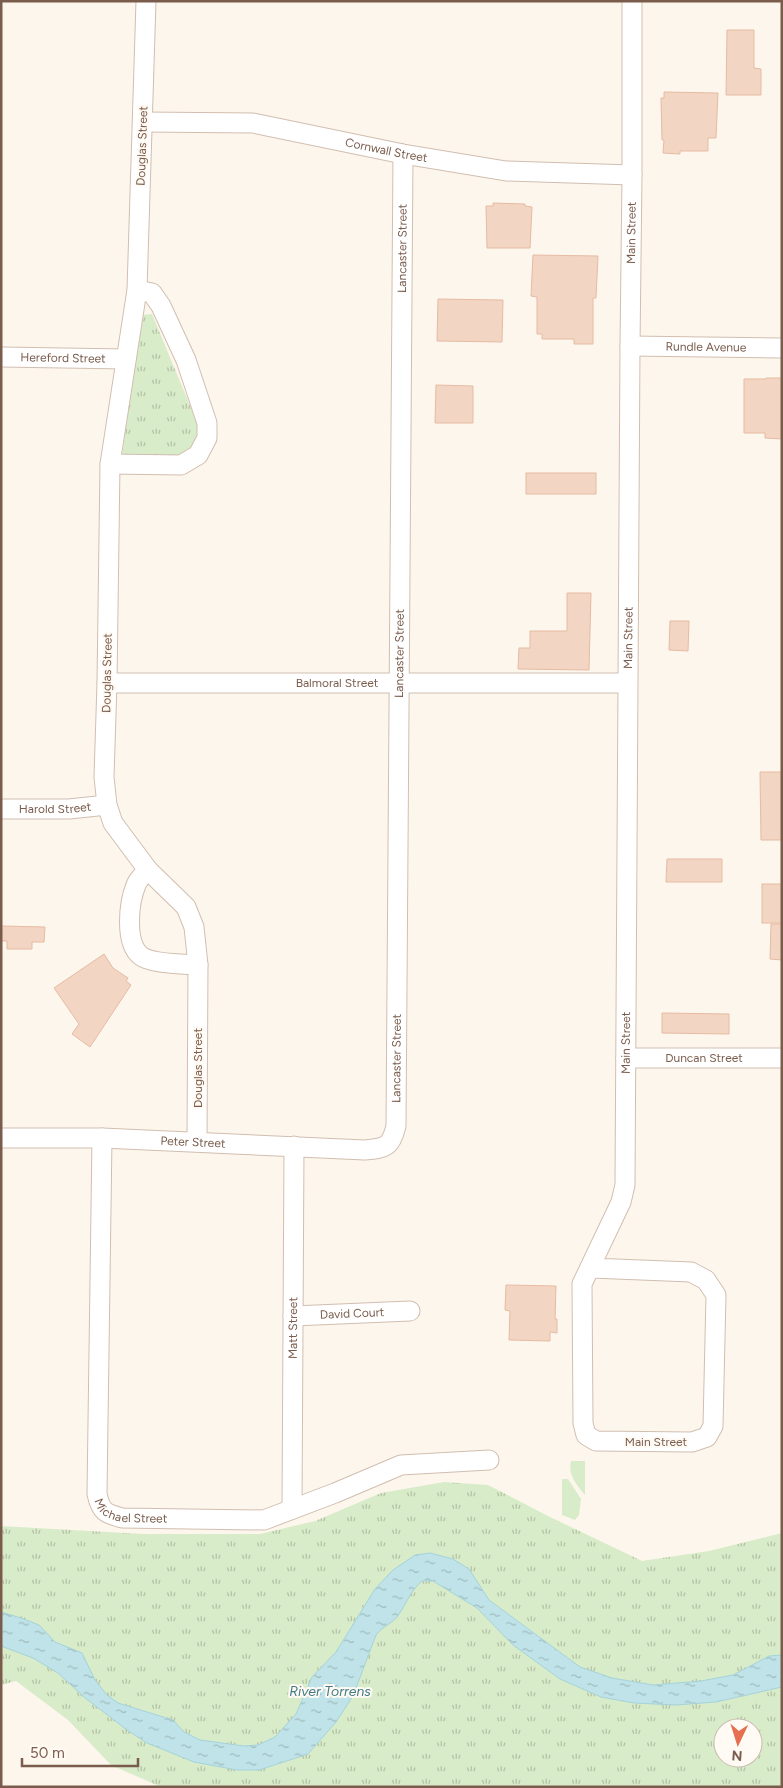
<svg xmlns="http://www.w3.org/2000/svg" width="783" height="1788" font-family="Figtree,sans-serif">
<style>
.park{fill:url(#park-tufts);fill-rule:evenodd}
.garden{fill:#d8ecc9}
.water{fill:url(#water-ripples);stroke:#a5d3da}
.building{fill:#f3d5c3;stroke:#e6bba3}
.lines{fill:none;stroke-linecap:round;stroke-linejoin:round}
.minor-casing{stroke:#d1beb0;stroke-width:21}
.minor{stroke:#fff;stroke-width:19}
.labels{text-anchor:middle;dominant-baseline:central;stroke-width:4;stroke-linejoin:round;paint-order:stroke}
.street-label{font-size:12px;fill:#7a5c4d;stroke:#fffaf3}
.water-label{font-size:14px;font-style:italic;fill:#437c86;stroke:#fffaf3}
</style>
<defs>
<pattern id="park-tufts" width="24" height="20" patternUnits="userSpaceOnUse" patternTransform="scale(1.25)"><rect width="24" height="20" fill="#d8ecc9"/><path d="M3 7l-1-3M5 7V3M7 7l1-3M15 17l-1-3M17 17v-4M19 17l1-3" fill="none" stroke="#b4c2a5"/></pattern>
<pattern id="water-ripples" width="26" height="14" patternUnits="userSpaceOnUse" patternTransform="scale(1.25)"><rect width="26" height="14" fill="#bfe3e8"/><path d="M2 4q2-2 4 0t4 0M15 11q2-2 4 0t4 0" fill="none" stroke="#a0bbbe"/></pattern>
</defs>
<rect width="100%" height="100%" fill="#fdf6ec"/>
<!-- park -->
<g class="park">
<path d="M152,314L198,425L196,442L184,455L171,460L122,457L141,315Z"/>
<path d="M444,1482L488,1485L548,1516L642,1561L709,1551L782,1533V1787H161L111,1765L68,1720L16,1681L1,1685V1526L142,1534H260L315,1521L381,1493ZM723,1728H753V1758H723Z"/>
</g>
<!-- garden -->
<g class="garden">
<path d="M571,1461H585V1495C576,1484 568,1475 571,1461Z"/>
<path d="M562,1479H568L581,1499L579,1515L575,1520L562,1515Z"/>
</g>
<!-- water -->
<path class="water" d="M430,1553L453,1559L469,1569L489,1600L580,1667L612,1678L653,1685L701,1681L733,1675L769,1656L782,1655V1687L716,1702L676,1705L634,1703L601,1697L560,1679L513,1645L477,1608L433,1581H422C410,1591 406,1605 397,1617C391,1624 383,1626 376,1635L353,1696L336,1722L308,1754L259,1770H237L194,1762L147,1743L127,1730L84,1697L58,1673L33,1658L1,1646V1612L21,1618L39,1625L55,1642L82,1653L95,1680L107,1695L118,1703L173,1720L184,1732L200,1740L244,1746L258,1745L275,1737L296,1714L312,1677L336,1652L375,1589L393,1570L415,1555Z"/>
<!-- building -->
<g class="building">
<path d="M727,30H754V68L761,69V95H726Z"/>
<path d="M664,92L718,93L716,138H708V151H680V154L663,153L664,140H662L661,98H664Z"/>
<path d="M493,203L525,204V206L532,207L530,248H487L486,206H493Z"/>
<path d="M533,255L598,256L596,298H593V344H574V339H542V334H537V297L531,296Z"/>
<path d="M438,299L503,300L502,342L437,341Z"/>
<path d="M766,378H782V439L765,438V433H744V379H766Z"/>
<path d="M436,385L473,386V423H435Z"/>
<rect x="526" y="473" width="70" height="21"/>
<path d="M567,593H591L589,670L518,669L519,648H530V631H567Z"/>
<path d="M670,621H689L688,651L669,650Z"/>
<path d="M760,772H782V840H761Z"/>
<path d="M667,859H722V882H666Z"/>
<rect x="762" y="884" width="20" height="39"/>
<path d="M771,924H782V960L770,959Z"/>
<path d="M1,926L45,927L44,942H32V949H7V941H1Z"/>
<path d="M104,954L113,968L128,978L126,981L131,985L90,1047L72,1034L79,1024L54,988Z"/>
<path d="M662,1013L729,1014V1034L662,1033Z"/>
<path d="M506,1285L556,1286L555,1319H557V1333L550,1332V1341L509,1340L510,1311L505,1310Z"/>
</g>
<g class="lines">
<!-- minor casing -->
<g class="minor-casing">
<g id="minor">
<path d="M146,1L137,290L110,464L107,683L104,777L107,805L113,823L148,870L186,907L194,927L198,965L197,1141"/>
<path id="s1" d="M143,122L253,123L403,154L506,171L632,175"/>
<path id="s2" d="M630,346L782,348"/>
<path id="s3" d="M1,357L126,359"/>
<path d="M110,464L181,465L198,455L207,438V423L186,360L161,306L152,293L137,290"/>
<path id="s4" d="M107,683H627"/>
<path id="s5" d="M1,809H69L107,805"/>
<path d="M148,870C144,874 138,879 136,885C129,902 124,943 141,956C151,964 185,964 198,965"/>
<path id="s6" d="M626,1058H782"/>
<path id="s7" d="M1,1138H102L365,1150C386,1148 391,1147 396,1126L403,154"/>
<path id="s8" d="M102,1138L97,1494C101,1512 105,1513 122,1518L264,1520L335,1493L401,1465L489,1460"/>
<path id="s9" d="M591,1268L691,1272L706,1280L716,1295L713,1426L707,1437L692,1442L596,1441L586,1435L583,1423L582,1284L621,1202L625,1185L630,346L632,175V1"/>
<path id="s10" d="M293,1316L410,1311"/>
<path id="s11" d="M292,1509L294,1146"/>
</g>
</g>
<!-- minor -->
<use href="#minor" class="minor"/>
</g>
<g class="labels">
<!-- street labels -->
<g class="street-label">
<text transform="translate(142 146) rotate(-88)">Douglas Street</text>
<text stroke="none"><textPath href="#s1" startOffset="246">Cornwall Street</textPath></text>
<text stroke="none"><textPath href="#s9" startOffset="1614">Main Street</textPath></text>
<text stroke="none"><textPath href="#s7" startOffset="1286">Lancaster Street</textPath></text>
<text stroke="none"><textPath href="#s2" startOffset="76">Rundle Avenue</textPath></text>
<text stroke="none"><textPath href="#s3" startOffset="62">Hereford Street</textPath></text>
<text stroke="none"><textPath href="#s9" startOffset="1209">Main Street</textPath></text>
<text stroke="none"><textPath href="#s7" startOffset="881">Lancaster Street</textPath></text>
<text transform="translate(107 673) rotate(-89)">Douglas Street</text>
<text stroke="none"><textPath href="#s4" startOffset="230">Balmoral Street</textPath></text>
<text stroke="none"><textPath href="#s5" startOffset="54">Harold Street</textPath></text>
<text stroke="none"><textPath href="#s9" startOffset="804">Main Street</textPath></text>
<text stroke="none"><textPath href="#s7" startOffset="476">Lancaster Street</textPath></text>
<text stroke="none"><textPath href="#s6" startOffset="78">Duncan Street</textPath></text>
<text transform="translate(198 1068) rotate(-90)">Douglas Street</text>
<text stroke="none"><textPath href="#s7" startOffset="192">Peter Street</textPath></text>
<text stroke="none"><textPath href="#s10" startOffset="59">David Court</textPath></text>
<text stroke="none"><textPath href="#s11" startOffset="181">Matt Street</textPath></text>
<text x="656" y="1442">Main Street</text>
<text stroke="none"><textPath href="#s8" startOffset="400">Michael Street</textPath></text>
</g>
<!-- water labels -->
<g class="water-label">
<text x="330" y="1691">River Torrens</text>
</g>
</g>
<!-- border -->
<rect width="783" height="1788" fill="none" stroke="#7a5c4d" stroke-width="5"/>
<!-- north arrow -->
<g transform="translate(738 1743) rotate(184)"><circle r="24" fill="#fffaf3" stroke="#cabbb1"/>
<path d="M0-4L9 19L0 12L-9 19Z" fill="#e76f51"/>
<text y="-8" font-size="14" font-weight="bold" text-anchor="middle" fill="#7a5c4d">N</text>
</g>
<!-- scale -->
<path d="M22 1758v8h116v-8" fill="none" stroke="#7a5c4d" stroke-width="2.5"/>
<text x="30" y="1758" font-size="15" fill="#7a5c4d" stroke="#fffaf3" stroke-width="4" paint-order="stroke">50 m</text>
</svg>
